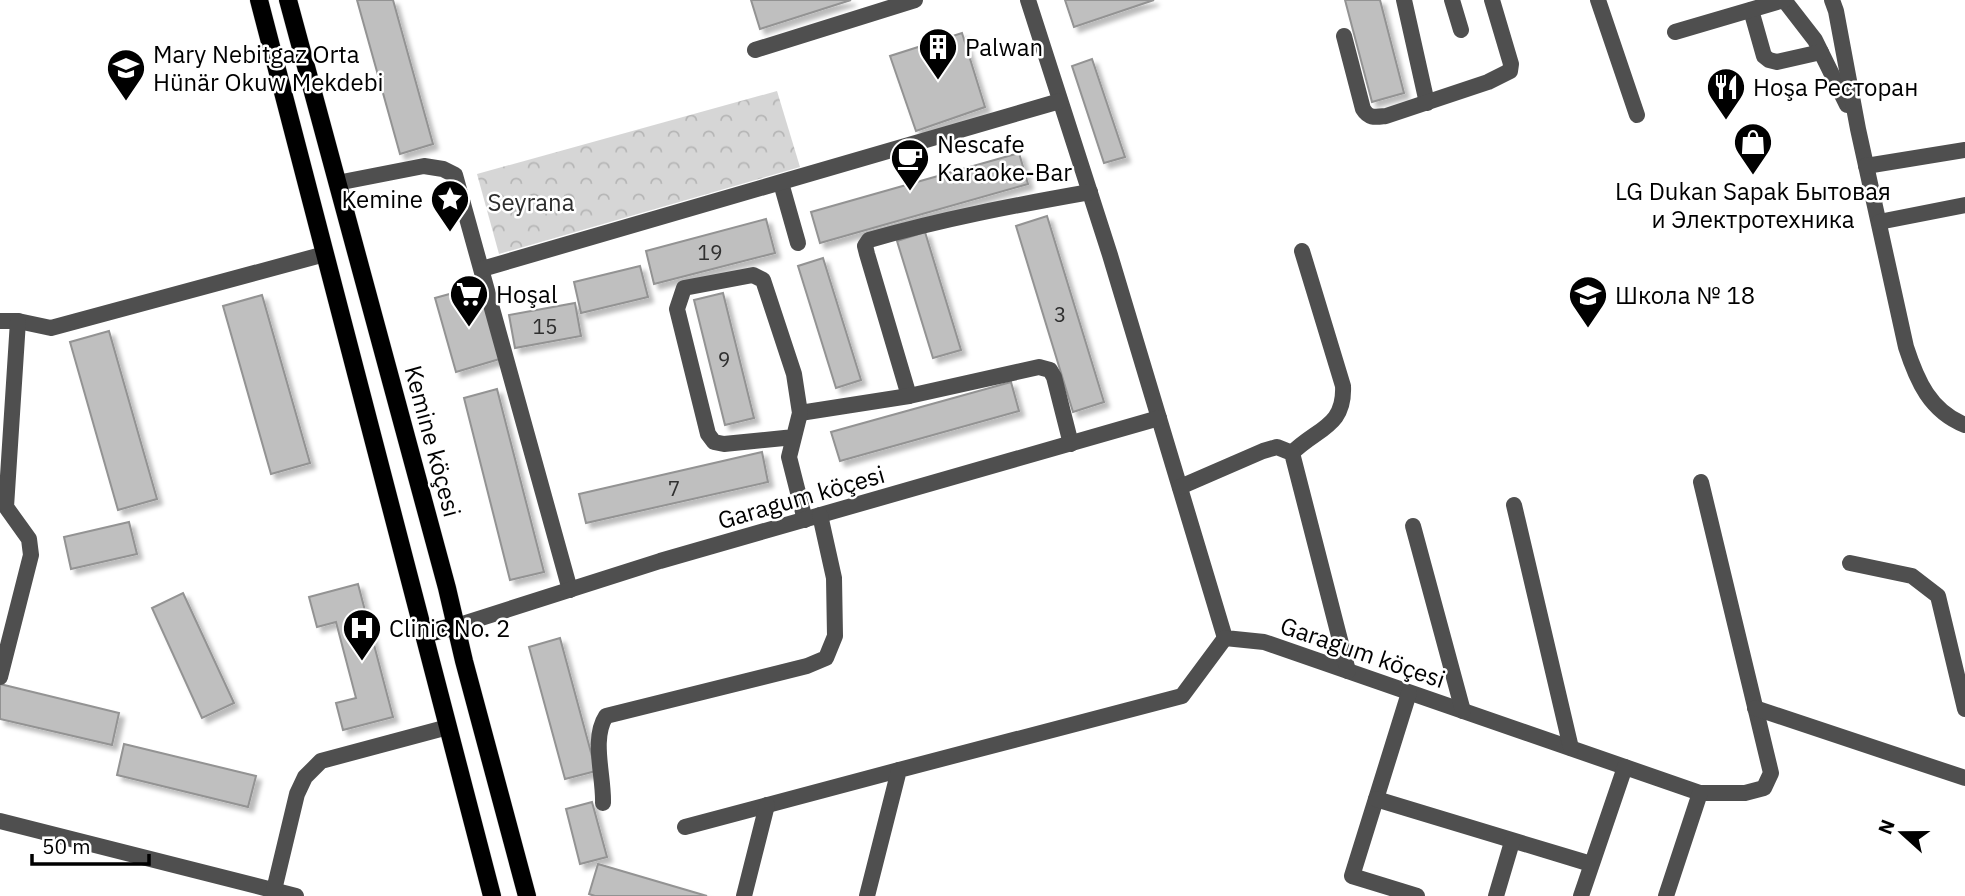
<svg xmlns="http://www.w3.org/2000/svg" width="1965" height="896" font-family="'IBM Plex Sans',sans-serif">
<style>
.park{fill:url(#park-crowns)}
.building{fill:#bfbfbf;stroke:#939393;stroke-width:2;filter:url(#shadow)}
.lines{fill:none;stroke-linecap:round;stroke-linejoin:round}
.major-casing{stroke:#dbdbdb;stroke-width:19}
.minor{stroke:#4f4f4f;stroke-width:16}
.major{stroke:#000;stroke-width:18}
.labels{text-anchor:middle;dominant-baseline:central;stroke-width:5;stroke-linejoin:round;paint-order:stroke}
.number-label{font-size:21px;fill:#303030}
.poi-label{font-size:24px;fill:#000;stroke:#fff;text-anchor:start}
.park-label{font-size:24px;fill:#2d2d2d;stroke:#fff}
.street-label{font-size:24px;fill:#000;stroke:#fff}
</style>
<defs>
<pattern id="park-crowns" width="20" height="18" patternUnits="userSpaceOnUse" patternTransform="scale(1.75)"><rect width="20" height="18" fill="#d6d6d6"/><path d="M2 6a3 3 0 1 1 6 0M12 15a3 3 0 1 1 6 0" fill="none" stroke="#b6b6b6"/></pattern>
<filter id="shadow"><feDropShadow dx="5" dy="5" stdDeviation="2" flood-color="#0004"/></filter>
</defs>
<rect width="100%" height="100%" fill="#fff"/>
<!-- park -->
<path class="park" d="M777,91L800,167L499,254L477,174Z"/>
<!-- building -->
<g class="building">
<path d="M357,0H393L433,144L400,154Z"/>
<path d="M751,0H851L760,29Z"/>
<path d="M1065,0H1154L1074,27Z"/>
<path d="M1345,0H1380L1404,93L1372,102Z"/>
<path d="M962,33L985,107L916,131L890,56Z"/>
<path d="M1092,59L1125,157L1104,163L1072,66Z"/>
<path d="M1019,153L1028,184L820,243L811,212Z"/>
<path d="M1047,216L1104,402L1073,412L1016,226Z"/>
<path d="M766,219L775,253L654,284L646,251Z"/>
<path d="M925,232L961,350L933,358L897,241Z"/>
<path d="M823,258L861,380L836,388L798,266Z"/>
<path d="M640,266L648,297L581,313L574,282Z"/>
<path d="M482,285L503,358L456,372L435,298Z"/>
<path d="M723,293L754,418L725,425L694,300Z"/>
<path d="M262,295L310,463L271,474L223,306Z"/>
<path d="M575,303L581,336L515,348L509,315Z"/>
<path d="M109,331L157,499L118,510L70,342Z"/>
<path d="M1011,382L1019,411L840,461L831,432Z"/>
<path d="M497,389L544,572L510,580L464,398Z"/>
<path d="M762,452L768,482L586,523L579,494Z"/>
<path d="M129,522L137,554L71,569L64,537Z"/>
<path d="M358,584L393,717L343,730L336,703L356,698L336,622L317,627L309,597Z"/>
<path d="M183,593L234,703L202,718L152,608Z"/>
<path d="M560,638L596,771L565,779L529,647Z"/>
<path d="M0,684L119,713L112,745L0,719Z"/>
<path d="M124,744L256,776L248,807L117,775Z"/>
<path d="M592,802L607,857L580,864L566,809Z"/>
<path d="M598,864L707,896H595L589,894Z"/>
</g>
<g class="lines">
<!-- major casing -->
<g class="major-casing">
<g id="major">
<path d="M259,0L492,896"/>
<path d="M288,0L447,588L464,661L527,896"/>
<path d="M424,634L456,626"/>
</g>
</g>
<!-- minor -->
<g class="minor">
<path d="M1028,0L1110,255L1225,638L1264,642L1700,793H1745L1764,788L1771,773L1701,482"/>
<path d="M1404,0L1427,103"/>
<path d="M1452,0L1461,30"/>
<path d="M1598,0L1637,115"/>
<path d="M1784,0L1815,40L1847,105"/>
<path d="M1832,0L1836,11L1858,129L1906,347C1917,381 1930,411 1965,425"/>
<path d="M1751,10L1764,56L1769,60L1777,62L1821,52"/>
<path d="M1675,32L1784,0"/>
<path d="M1344,36L1363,109C1369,119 1376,117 1386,116L1488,82L1510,71L1511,64L1492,0"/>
<path d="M755,50L915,0"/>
<path d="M1866,166L1965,150"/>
<path d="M337,183L424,166L443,169L455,175L570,590"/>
<path d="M781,183L798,243"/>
<path d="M1879,222L1965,205"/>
<path d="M482,269L1060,101"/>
<path d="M0,321H18L51,328L325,254"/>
<path d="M909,396L867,254L865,246L869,240C942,219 1016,205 1090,192"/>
<path d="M800,413L909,396L1039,367L1050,370L1054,377L1071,444"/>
<path d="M794,437L724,444L714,442L708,434L677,309L684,288L753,275L763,280L794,374L800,413L789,457L805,520"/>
<path d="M1292,453C1317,428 1345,427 1343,386L1302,251"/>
<path d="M1180,487L1263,451L1277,447L1292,453L1348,671"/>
<path d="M1514,505L1571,748"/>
<path d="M1413,526L1463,711"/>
<path d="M1850,563L1912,576L1938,596L1965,709"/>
<path d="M456,626L660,561L1159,418"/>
<path d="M0,677L31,555L29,539L6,507L18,321"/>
<path d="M1409,693L1352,876L1417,896"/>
<path d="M1755,708L1965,778"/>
<path d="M1376,799L1591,864"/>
<path d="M603,803C604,776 591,739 606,716L807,666L826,658L835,636L834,578L820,515"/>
<path d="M0,821L296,896"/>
<path d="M685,827L899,770"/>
<path d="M274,890L297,794L305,777L321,761L448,727"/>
<path d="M744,896L767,805"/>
<path d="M867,896L899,770L1182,696L1225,638"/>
<path d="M1496,896L1512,842"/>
<path d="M1581,896L1625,767"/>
<path d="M1666,896L1700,793"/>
</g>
<!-- major -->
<use href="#major" class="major"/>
</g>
<!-- icons -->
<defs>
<g id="building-pin" transform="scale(2.0125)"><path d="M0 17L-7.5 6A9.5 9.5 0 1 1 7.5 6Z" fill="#000" stroke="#fff"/><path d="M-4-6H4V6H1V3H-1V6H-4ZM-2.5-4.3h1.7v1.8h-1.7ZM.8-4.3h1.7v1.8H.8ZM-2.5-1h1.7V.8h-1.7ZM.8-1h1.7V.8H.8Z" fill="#fff"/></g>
<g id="university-pin" transform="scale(2.0125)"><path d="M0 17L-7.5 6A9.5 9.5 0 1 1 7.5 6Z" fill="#000" stroke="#fff"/><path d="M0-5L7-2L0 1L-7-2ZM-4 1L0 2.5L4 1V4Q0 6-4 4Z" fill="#fff"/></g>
<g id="restaurant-pin" transform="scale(2.0125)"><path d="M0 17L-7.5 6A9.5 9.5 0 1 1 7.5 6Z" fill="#000" stroke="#fff"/><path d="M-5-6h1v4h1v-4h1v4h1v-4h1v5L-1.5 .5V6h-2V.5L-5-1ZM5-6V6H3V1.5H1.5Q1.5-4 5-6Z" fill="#fff"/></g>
<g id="shop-pin" transform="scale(2.0125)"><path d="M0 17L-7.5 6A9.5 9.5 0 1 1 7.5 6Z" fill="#000" stroke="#fff"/><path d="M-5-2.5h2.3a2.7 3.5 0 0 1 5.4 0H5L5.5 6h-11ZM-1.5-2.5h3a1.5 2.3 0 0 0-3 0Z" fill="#fff"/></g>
<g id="cafe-pin" transform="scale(2.0125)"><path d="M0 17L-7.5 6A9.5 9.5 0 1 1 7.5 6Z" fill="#000" stroke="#fff"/><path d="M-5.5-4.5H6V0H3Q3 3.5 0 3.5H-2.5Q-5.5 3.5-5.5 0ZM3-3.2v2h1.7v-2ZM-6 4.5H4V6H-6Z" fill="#fff"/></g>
<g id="sight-pin" transform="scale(2.0125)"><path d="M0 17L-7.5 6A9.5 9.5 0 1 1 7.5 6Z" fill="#000" stroke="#fff"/><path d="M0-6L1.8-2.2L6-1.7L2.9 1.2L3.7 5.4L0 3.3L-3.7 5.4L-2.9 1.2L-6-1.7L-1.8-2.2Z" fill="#fff"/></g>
<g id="supermarket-pin" transform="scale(2.0125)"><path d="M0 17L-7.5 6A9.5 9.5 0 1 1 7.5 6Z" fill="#000" stroke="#fff"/><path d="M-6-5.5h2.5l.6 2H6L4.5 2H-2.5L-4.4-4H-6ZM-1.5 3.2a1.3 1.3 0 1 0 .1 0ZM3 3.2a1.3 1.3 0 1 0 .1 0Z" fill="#fff"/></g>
<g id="school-pin" transform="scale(2.0125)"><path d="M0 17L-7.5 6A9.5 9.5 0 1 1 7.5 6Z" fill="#000" stroke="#fff"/><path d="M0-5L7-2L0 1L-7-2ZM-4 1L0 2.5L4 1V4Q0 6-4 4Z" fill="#fff"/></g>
<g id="hospital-pin" transform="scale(2.0125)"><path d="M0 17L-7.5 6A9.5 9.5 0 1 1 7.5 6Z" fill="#000" stroke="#fff"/><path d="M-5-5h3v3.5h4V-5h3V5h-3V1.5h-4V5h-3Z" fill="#fff"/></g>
</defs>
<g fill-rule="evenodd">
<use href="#building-pin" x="938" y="47"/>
<use href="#university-pin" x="126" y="68"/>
<use href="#restaurant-pin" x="1726" y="87"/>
<use href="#shop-pin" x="1753" y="142"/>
<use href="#cafe-pin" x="910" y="158"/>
<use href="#sight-pin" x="450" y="199"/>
<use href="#supermarket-pin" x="469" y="294"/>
<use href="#school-pin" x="1588" y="295"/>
<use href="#hospital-pin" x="362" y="628"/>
</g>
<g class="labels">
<!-- number labels -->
<g class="number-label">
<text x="710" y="252">19</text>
<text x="1060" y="314">3</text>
<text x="545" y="326">15</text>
<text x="724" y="359">9</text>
<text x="674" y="488">7</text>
</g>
<!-- poi labels -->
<g class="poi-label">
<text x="965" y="47">Palwan</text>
<text x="153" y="54">Mary Nebitgaz Orta<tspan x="153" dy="28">Hünär Okuw Mekdebi</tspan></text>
<text x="1753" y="87">Hoşa Ресторан</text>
<text x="937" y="144">Nescafe<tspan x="937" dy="28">Karaoke-Bar</tspan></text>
<text x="1753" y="191" text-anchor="middle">LG Dukan Sapak Бытовая<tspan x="1753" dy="28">и Электротехника</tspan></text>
<text x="423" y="199" text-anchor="end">Kemine</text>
<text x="496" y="294">Hoşal</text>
<text x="1615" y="295">Школа № 18</text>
<text x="389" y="628">Clinic No. 2</text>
</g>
<!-- park labels -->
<g class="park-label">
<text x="531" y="202">Seyrana</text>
</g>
<!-- street labels -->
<g class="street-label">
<text transform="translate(433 441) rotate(75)">Kemine köçesi</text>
<text transform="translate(801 497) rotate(-16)">Garagum köçesi</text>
<text transform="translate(1363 652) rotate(19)">Garagum köçesi</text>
</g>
</g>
<!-- north arrow -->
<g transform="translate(1902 833) rotate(291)" stroke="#ffffff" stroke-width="5" paint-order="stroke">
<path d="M0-5L12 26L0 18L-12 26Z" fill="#000000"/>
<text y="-10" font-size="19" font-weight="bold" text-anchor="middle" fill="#000000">N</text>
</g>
<!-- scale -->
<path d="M32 854v10h117v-10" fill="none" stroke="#000000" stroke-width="3.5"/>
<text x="42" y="854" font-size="21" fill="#000000" stroke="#ffffff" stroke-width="5" paint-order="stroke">50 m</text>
</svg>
